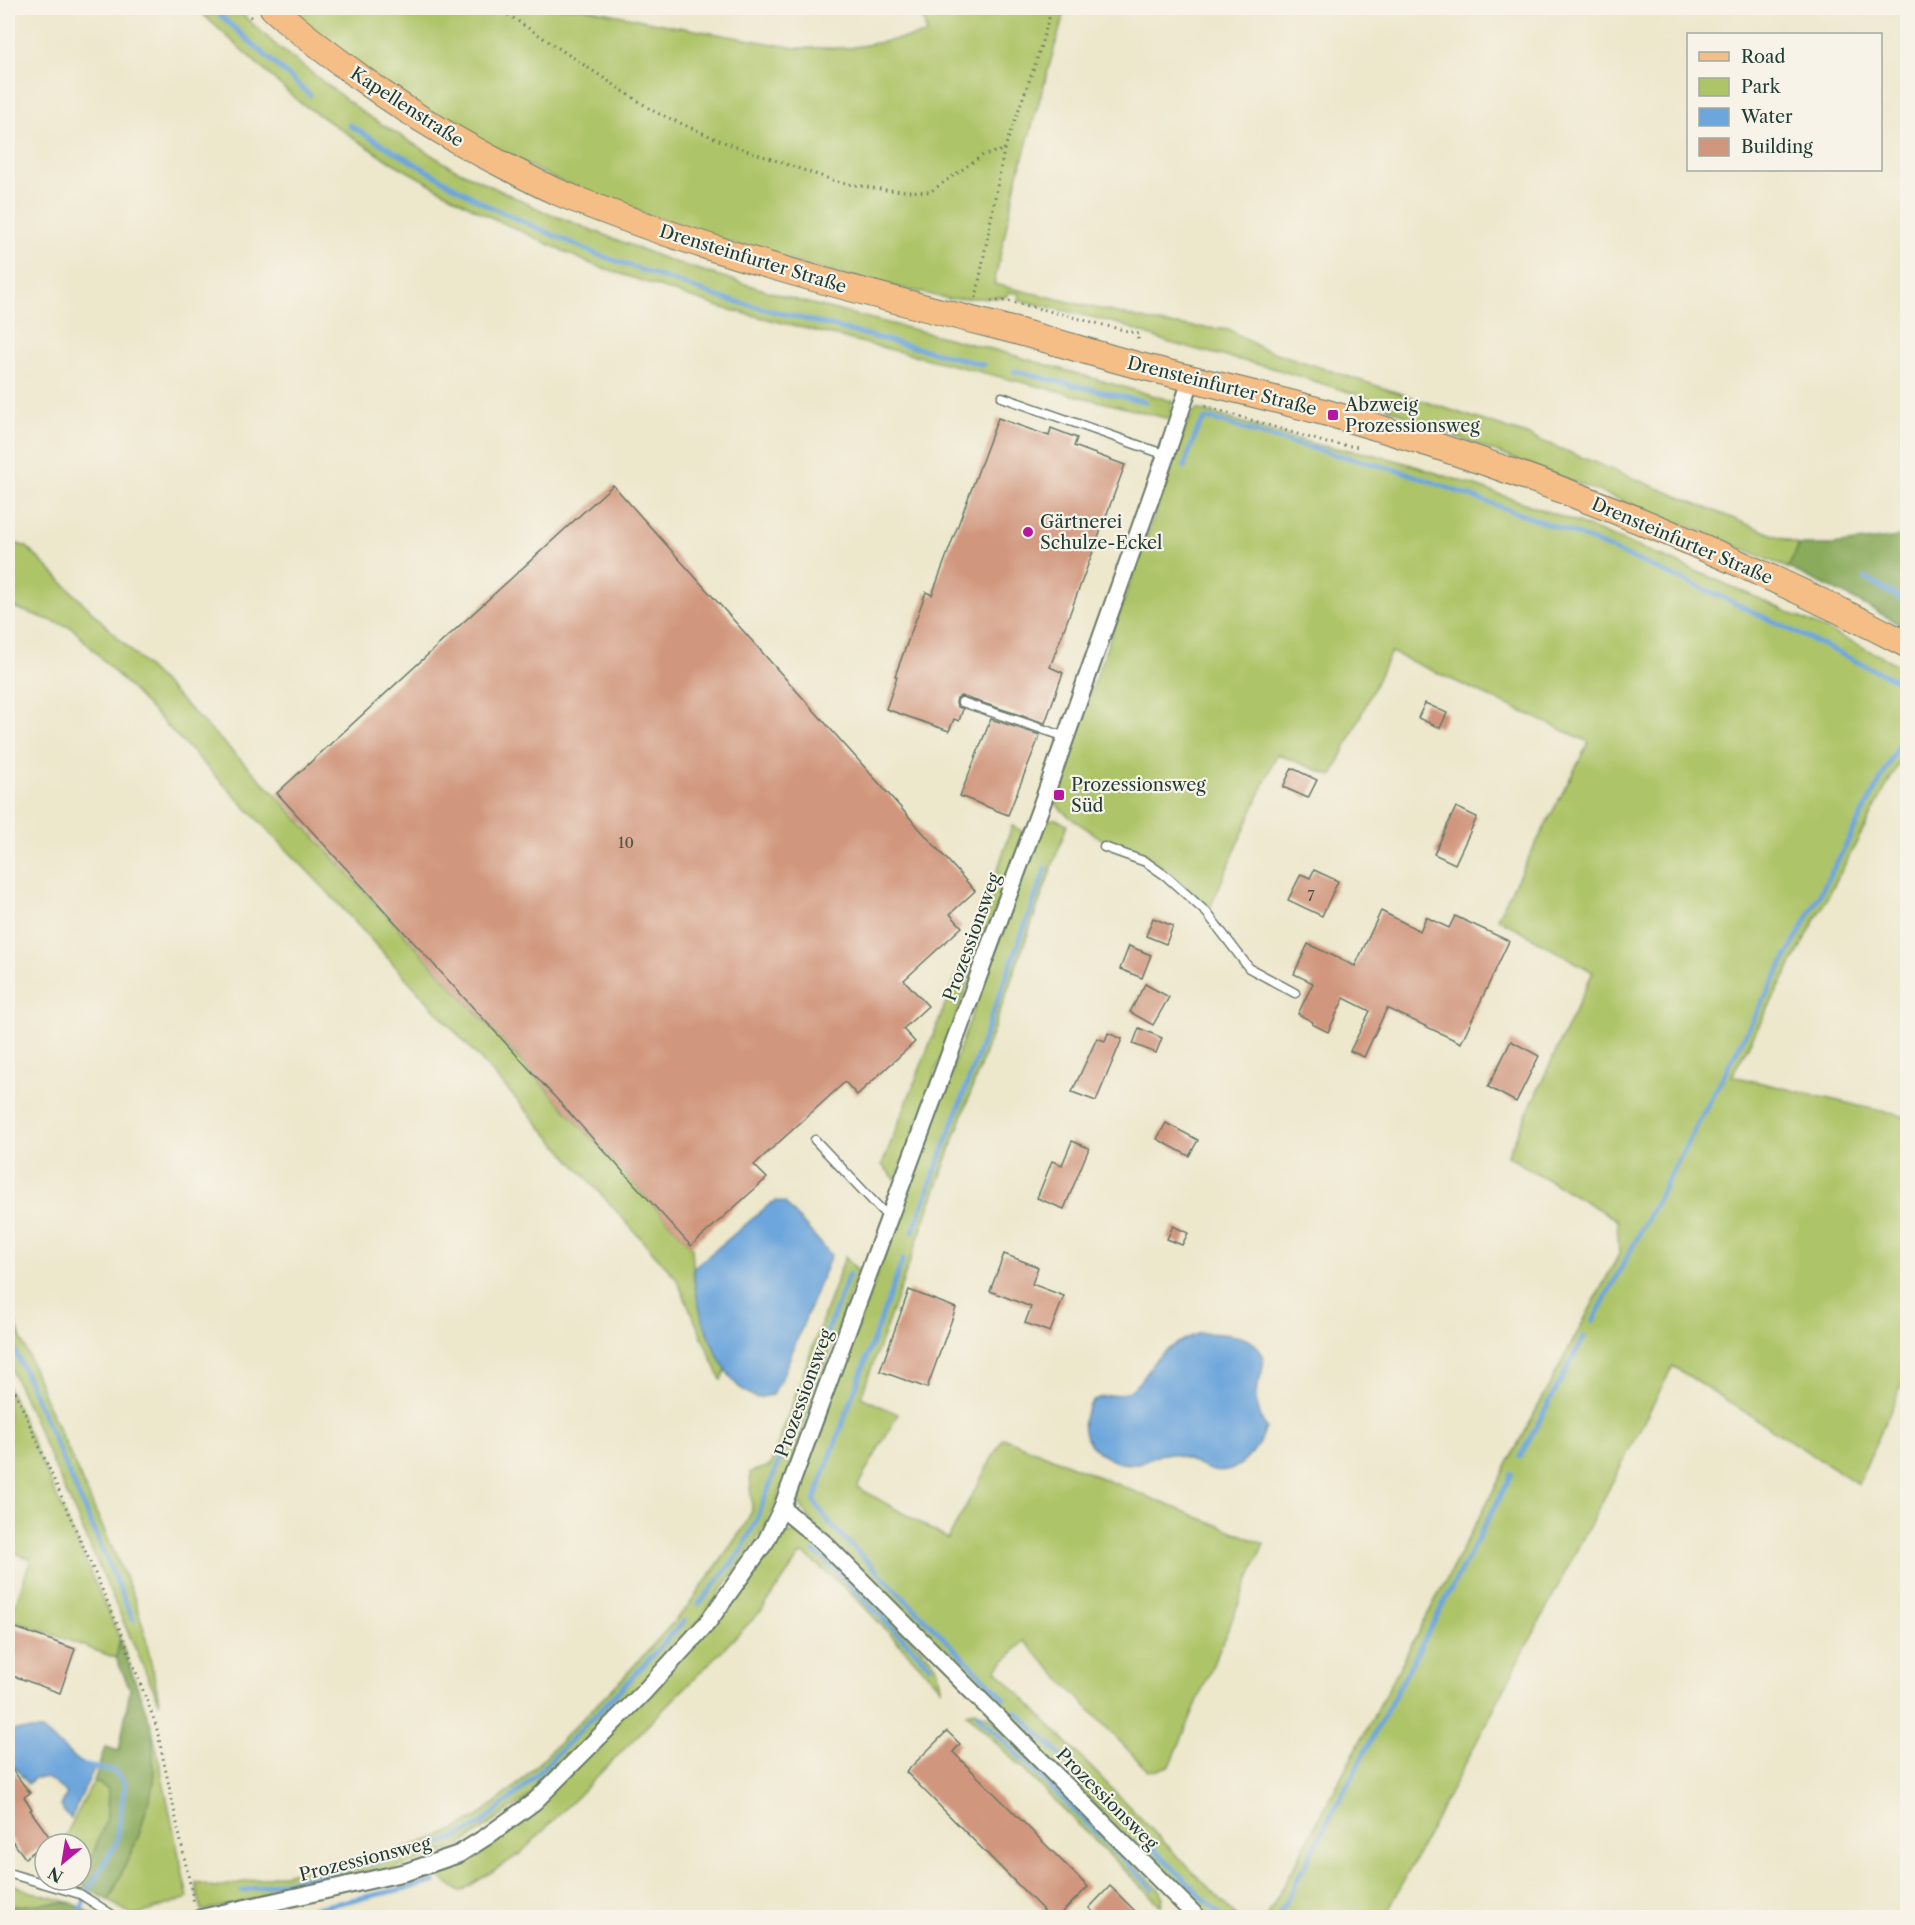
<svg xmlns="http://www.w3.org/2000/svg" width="1915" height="1925" font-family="'Libre Caslon Text',serif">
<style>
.green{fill:#aec468;stroke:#66804e;stroke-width:1.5}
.forest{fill:#8aaa5c;stroke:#547448;stroke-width:1.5}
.water{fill:#6da6dc;stroke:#467288;stroke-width:1.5}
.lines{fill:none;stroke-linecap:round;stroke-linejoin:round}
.stream{stroke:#6da6dc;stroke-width:5}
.building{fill:#d1977e}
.lane-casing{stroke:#677869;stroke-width:11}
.street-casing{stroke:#677869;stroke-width:20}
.primary-casing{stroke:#677869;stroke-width:28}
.path{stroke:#677869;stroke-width:3;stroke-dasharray:1.5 4.5;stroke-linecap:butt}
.lane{stroke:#fff;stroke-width:8}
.street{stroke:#fff;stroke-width:16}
.primary{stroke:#f6be87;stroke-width:26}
.poi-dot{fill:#b5179e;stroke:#f7f3e8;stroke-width:2}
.labels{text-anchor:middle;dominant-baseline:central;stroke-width:4.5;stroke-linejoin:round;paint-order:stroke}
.number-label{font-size:15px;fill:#4c5446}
.street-label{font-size:18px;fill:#1f3d34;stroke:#f7f3e8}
.poi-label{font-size:18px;fill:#1f3d34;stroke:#f7f3e8;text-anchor:start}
</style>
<rect width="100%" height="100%" fill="#f7f3e8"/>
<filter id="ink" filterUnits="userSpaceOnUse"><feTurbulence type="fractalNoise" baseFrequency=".0167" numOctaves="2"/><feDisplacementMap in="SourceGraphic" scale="12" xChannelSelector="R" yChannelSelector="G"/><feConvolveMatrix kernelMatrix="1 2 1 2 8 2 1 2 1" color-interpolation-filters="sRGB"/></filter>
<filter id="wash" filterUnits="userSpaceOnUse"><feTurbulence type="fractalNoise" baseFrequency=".008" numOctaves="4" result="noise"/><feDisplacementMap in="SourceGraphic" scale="24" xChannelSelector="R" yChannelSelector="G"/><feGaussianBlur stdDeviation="1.35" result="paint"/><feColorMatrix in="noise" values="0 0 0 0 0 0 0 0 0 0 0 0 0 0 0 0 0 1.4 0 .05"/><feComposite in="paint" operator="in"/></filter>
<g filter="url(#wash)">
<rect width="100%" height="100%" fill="#ede7cc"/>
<!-- green -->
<g class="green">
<path d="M196,8H235L277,46L365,114L451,167L543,211L671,261L800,301L995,350L1172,401L1170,419L719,307L591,264L482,213L386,159L299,102Z"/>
<path d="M285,8H583L667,25L796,48H849L927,34L923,18L973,8H1066L1017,178L994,284L1164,324L1230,330L1261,348L1524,434L1799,545L1788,568L1711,535L1444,432L1361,396L1276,369L1170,343L1120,324L1019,300L1020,294L1008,292L1006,297L949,299L815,268L681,228L557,180L467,135L384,85Z"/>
<path d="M1196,409C1237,420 1277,434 1318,445C1336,449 1354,450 1372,454C1392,459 1413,465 1433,472C1596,524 1754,593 1907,669V748L1732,1076L1907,1117V1373L1858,1484L1673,1366L1385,1917H1267L1619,1254L1617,1220L1507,1156L1593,972L1497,918L1589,742L1391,652L1332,776L1277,754L1210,908L1171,873L1150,858L1106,842L1071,818L1060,809L1053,798L1187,423Z"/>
<path d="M8,541L27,547L274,793L692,1247L694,1281L704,1323L726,1369L721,1380L676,1278L481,1060L322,886L72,628L13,607L8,616Z"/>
<path d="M1056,819L1067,825L861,1397L898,1414L857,1487L948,1539L1003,1438L1264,1544L1170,1766L1148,1771L1024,1641L996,1670L1237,1917H1207L811,1522L799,1502L801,1483L1043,820Z"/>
<path d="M1012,826L1024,832L896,1180L882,1165L995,878Z"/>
<path d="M845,1257L858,1271L786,1477L766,1526L704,1615L639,1688L529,1796L458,1847L404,1866L201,1911L196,1882L214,1888L397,1851L449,1833L476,1818L517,1785L623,1678L688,1606L744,1527L752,1510L750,1472L770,1466Z"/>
<path d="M8,1305L48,1405L134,1597L144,1630L160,1704L8,1362Z"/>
<path d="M8,1387L120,1639L116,1658L10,1619L31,1559L8,1550Z"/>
<path d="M795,1532L821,1548L932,1660L938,1670L941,1688L850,1592L804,1554L800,1555L762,1610L520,1854L460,1892L432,1871L462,1860L712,1626L780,1535Z"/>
<path d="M974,1711L990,1717L1160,1890L1163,1898L1161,1906L966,1713Z"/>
<path d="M152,1728L188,1898L134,1916L109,1901L139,1835L154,1782Z"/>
<path d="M94,1781L108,1788L107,1818L81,1884L74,1880H81V1844H61Z"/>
<path d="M8,1882L28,1891L72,1903H47L8,1907Z"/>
</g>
<!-- forest -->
<g class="forest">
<path d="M1907,536V628L1848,596L1788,568L1799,545H1831Z"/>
<path d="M120,1639L152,1728L154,1782L139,1835L109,1901L81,1884L107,1818L108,1789L94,1781L105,1747L119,1751L130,1689L116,1658Z"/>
<path d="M47,1903H72L97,1917H8V1907Z"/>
</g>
<!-- water -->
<g class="water">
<path d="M776,1201L785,1203L831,1255L780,1382L772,1395L756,1398C750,1394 742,1390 737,1385C714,1358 693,1304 694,1268L770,1204Z"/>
<path d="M1200,1333C1221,1334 1260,1332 1263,1360C1265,1372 1255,1385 1256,1397C1257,1408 1261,1419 1266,1428C1258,1450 1236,1479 1210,1470C1197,1466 1185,1456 1172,1454C1161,1452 1152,1459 1142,1462C1122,1468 1098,1457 1087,1439C1081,1428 1083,1415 1090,1405C1100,1391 1118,1399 1131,1390C1143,1381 1148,1369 1157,1358C1170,1346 1184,1339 1200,1333Z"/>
<path d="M15,1730H42L75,1758L93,1771L71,1818L64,1812L61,1806L67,1793L47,1778H34L28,1784L15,1767L8,1772V1733Z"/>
</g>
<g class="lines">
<!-- stream -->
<g class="stream">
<path d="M212,8L310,95"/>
<path d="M349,125L486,205L596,254L722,298L984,365"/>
<path d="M1014,371L1145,402"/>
<path d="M1184,467L1198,428L1205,419H1212L1280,440L1404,472L1581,536L1722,597L1908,686"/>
<path d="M1865,578L1908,603"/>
<path d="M913,1232L1046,868"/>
<path d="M903,1259L814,1501L831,1525L1004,1698"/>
<path d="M1593,1321L1908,728"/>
<path d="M8,1334L133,1620"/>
<path d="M1520,1457L1584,1337"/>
<path d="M814,1552L823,1558L930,1666"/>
<path d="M699,1604L740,1553L757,1519L849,1274"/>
<path d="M1017,1712L1223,1918"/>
<path d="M977,1714L1152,1888"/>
<path d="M242,1891L401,1857L453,1839L481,1824L523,1788L630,1680L684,1621"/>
<path d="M311,1909L434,1882"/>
<path d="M77,1918L90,1888L116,1844L125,1783L114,1771L79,1765"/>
<path d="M270,1918L296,1912"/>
<path d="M1277,1918L1512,1474"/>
</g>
</g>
<g id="blocks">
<!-- building -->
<g class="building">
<path d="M998,418L1049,436L1051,428L1077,438L1074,446L1125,465L1050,667L1063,673L1045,723L961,696L957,698L956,703L958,707L963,709L959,721L954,719L949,731L886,709L897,677L895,676L926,592L932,595Z"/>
<path d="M613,485L975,891L950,914L962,927L904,980L928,1006L903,1029L915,1042L857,1095L845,1082L754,1165L767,1178L691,1246L277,793Z"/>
<path d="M1425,703L1447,713L1440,728L1418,718Z"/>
<path d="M991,719L1040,735L1008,815L960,796Z"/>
<path d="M1292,768L1317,780L1308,798L1283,787Z"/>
<path d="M1456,807L1477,817L1455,864L1434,854Z"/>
<path d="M1314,870L1338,881L1322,916L1288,900L1301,874L1310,878Z"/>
<path d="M1381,911L1420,931L1426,917L1449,928L1455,916L1509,941L1461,1043L1387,1008L1364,1057L1350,1051L1370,1011L1344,998L1328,1032L1312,1024L1313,1022L1298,1014L1313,983L1294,974L1308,944L1355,966Z"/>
<path d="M1153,918L1173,926L1166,944L1146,936Z"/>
<path d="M1129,946L1151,955L1142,978L1120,969Z"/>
<path d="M1145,984L1169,997L1153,1025L1130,1012Z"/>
<path d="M1139,1028L1162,1038L1156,1053L1133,1044Z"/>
<path d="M1108,1033L1122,1039L1096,1101L1072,1092L1097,1038L1105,1041Z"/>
<path d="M1511,1041L1539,1056L1516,1102L1488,1087Z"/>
<path d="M1166,1123L1198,1140L1189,1156L1157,1139Z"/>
<path d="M1072,1141L1089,1148L1064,1209L1037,1198L1052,1161L1062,1165Z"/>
<path d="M1173,1226L1188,1233L1182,1245L1167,1239Z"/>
<path d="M1004,1254L1038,1267L1032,1284L1064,1296L1050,1332L1025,1323L1031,1307L990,1291Z"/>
<path d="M909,1290L956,1308L927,1388L880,1371Z"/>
<path d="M8,1625L75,1649L60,1693L8,1674Z"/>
<path d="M947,1731L960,1744L953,1752L1088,1887L1057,1917H1050L906,1772Z"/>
<path d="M8,1764L30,1793L24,1797L32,1809L30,1810L51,1839L25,1858L8,1835Z"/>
<path d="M1110,1886L1141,1917H1098L1089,1908Z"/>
</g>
</g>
</g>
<g filter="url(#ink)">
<use href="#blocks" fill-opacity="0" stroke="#677869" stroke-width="1.5"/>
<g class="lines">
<!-- lane casing -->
<g class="lane-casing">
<g id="lane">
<path d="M1002,397L1166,455"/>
<path d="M962,702L1066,737"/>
<path d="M1104,847L1146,862L1166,876L1207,913L1249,968L1295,993"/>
<path d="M815,1140L889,1218"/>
<path d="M8,1873L80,1894L117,1918"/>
</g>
</g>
<!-- street casing -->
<g class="street-casing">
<g id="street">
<path d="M782,1508L824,1543L1198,1918"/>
<path d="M201,1918L406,1872L459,1854L486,1837L534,1802L643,1693L708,1622L766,1541L782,1508L1042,804L1166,455L1192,377"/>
</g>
</g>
<!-- primary casing -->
<g class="primary-casing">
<path id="primary" d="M273,8C296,30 322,49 349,69C398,107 452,139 507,167C523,175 539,184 555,191C697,250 847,288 996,326C1042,337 1087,352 1133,364C1199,381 1266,396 1331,414C1531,470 1724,550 1908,645"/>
</g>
<!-- path -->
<g class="path">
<path d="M241,8L253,19"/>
<path d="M498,8L655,112L728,144L841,183L887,190L930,192L983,155L1004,150L1036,62L1052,8"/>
<path d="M976,298L1004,150"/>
<path d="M991,301H1009L1139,334L1137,343"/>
<path d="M1205,406L1327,443L1360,447"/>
<path d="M8,1375L123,1637L156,1725L194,1903"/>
</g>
<!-- lane -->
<use href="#lane" class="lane"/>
<!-- street -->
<use href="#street" class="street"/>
<!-- primary -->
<use href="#primary" class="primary"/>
</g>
</g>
<!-- markers -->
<g class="poi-dot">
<rect x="1327" y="409" width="12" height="12" rx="3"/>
<circle cx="1028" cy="532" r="6"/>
<rect x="1053" y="789" width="12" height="12" rx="3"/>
</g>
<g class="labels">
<!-- number labels -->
<g class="number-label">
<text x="626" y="842">10</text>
<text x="1311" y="895">7</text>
</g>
<!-- street labels -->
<g class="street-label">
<text transform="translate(407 107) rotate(33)">Kapellenstraße</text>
<text transform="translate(753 259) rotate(17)">Drensteinfurter Straße</text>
<text transform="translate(1222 386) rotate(14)">Drensteinfurter Straße</text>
<text transform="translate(1682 541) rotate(23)">Drensteinfurter Straße</text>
<text transform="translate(972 937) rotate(-70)">Prozessionsweg</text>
<text transform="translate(804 1393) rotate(-70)">Prozessionsweg</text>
<text transform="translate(1107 1799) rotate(45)">Prozessionsweg</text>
<text transform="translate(365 1859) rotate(-14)">Prozessionsweg</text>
</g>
<!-- poi labels -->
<g class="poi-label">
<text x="1345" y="405">Abzweig<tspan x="1345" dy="21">Prozessionsweg</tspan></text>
<text x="1040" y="522">Gärtnerei<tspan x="1040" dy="21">Schulze-Eckel</tspan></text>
<text x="1071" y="785">Prozessionsweg<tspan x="1071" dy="21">Süd</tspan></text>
</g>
</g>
<!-- margin -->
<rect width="1915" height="1925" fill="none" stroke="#f7f3e8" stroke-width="30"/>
<!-- legend -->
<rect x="1687" y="33" width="195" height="138" fill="#f7f3e8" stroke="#a1aaa0" stroke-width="1.5"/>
<rect x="1699" y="52" width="30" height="9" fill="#f6be87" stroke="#a1aaa0" stroke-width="1.5"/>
<text x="1741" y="63" font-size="18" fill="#1f3d34">Road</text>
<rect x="1699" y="78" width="30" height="18" fill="#aec468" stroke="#a1aaa0" stroke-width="1.5"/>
<text x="1741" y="93" font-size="18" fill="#1f3d34">Park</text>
<rect x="1699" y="108" width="30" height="18" fill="#6da6dc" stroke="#a1aaa0" stroke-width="1.5"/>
<text x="1741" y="123" font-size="18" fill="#1f3d34">Water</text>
<rect x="1699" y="138" width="30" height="18" fill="#d1977e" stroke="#a1aaa0" stroke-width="1.5"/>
<text x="1741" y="153" font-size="18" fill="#1f3d34">Building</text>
<!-- north arrow -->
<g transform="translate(63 1862) rotate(210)"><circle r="28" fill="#f7f3e8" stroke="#a1aaa0" stroke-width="1.5"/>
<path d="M0-4.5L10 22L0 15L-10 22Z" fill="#b5179e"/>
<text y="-9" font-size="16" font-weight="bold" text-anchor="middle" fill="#1f3d34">N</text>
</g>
</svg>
